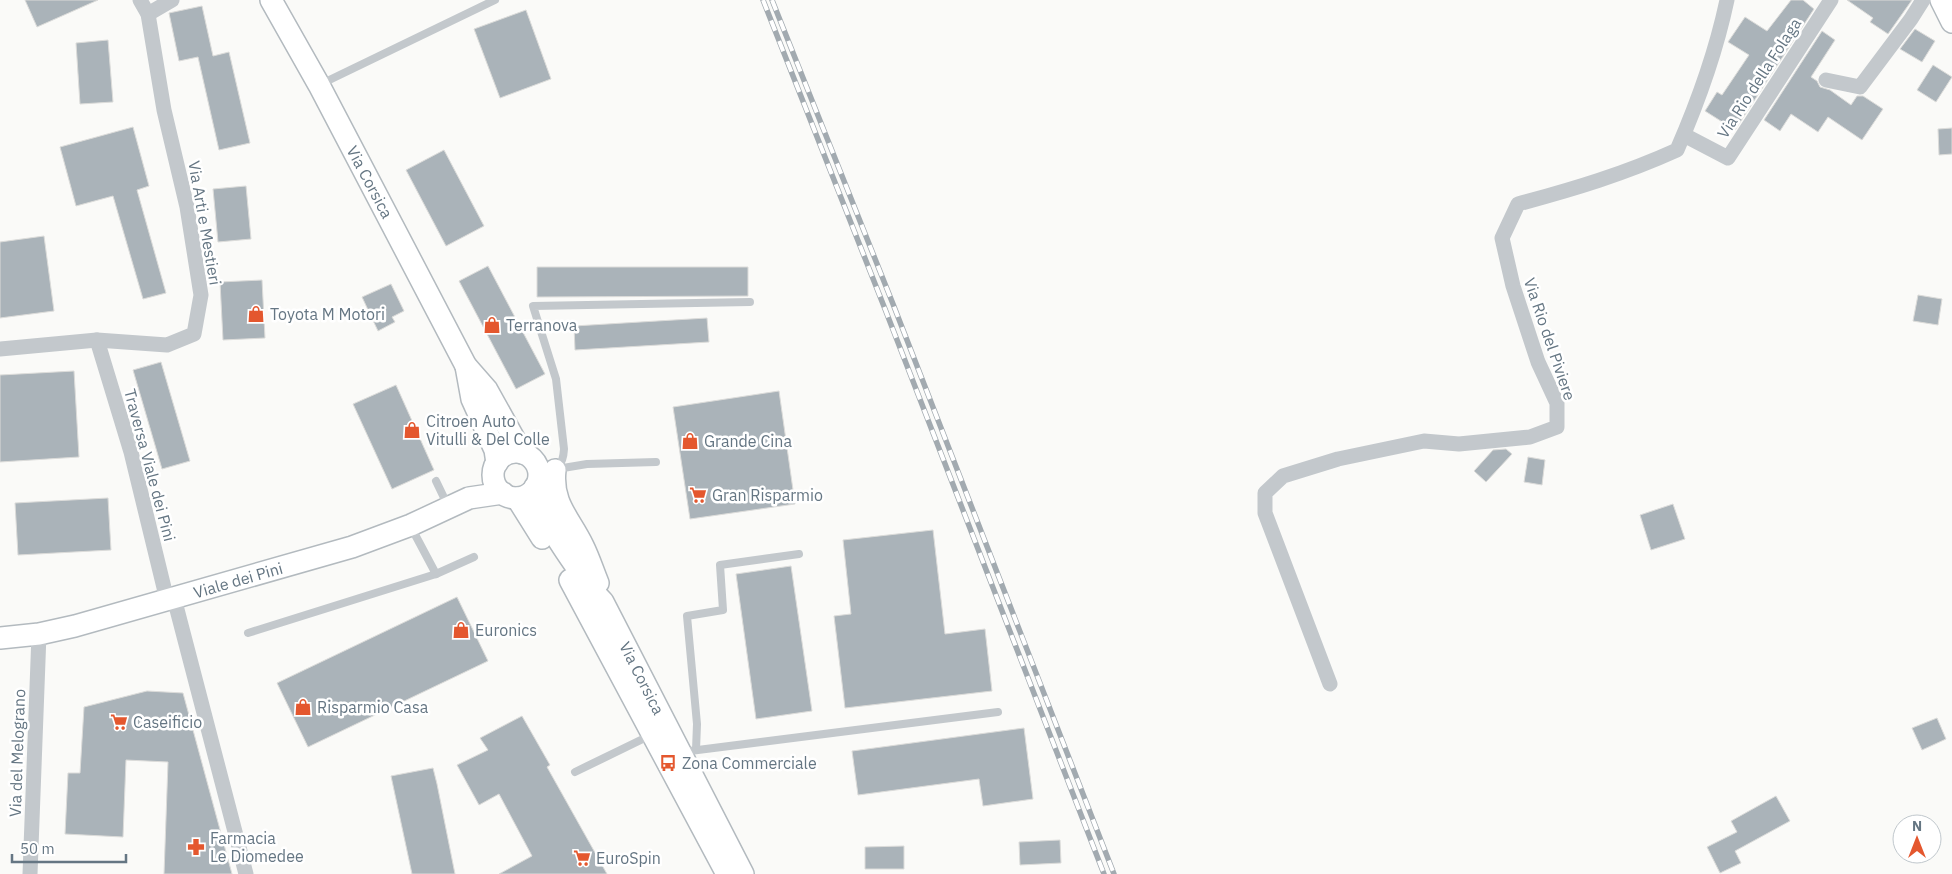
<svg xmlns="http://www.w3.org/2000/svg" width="1952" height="874" font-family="'IBM Plex Sans',sans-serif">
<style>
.building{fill:#aab3b9;stroke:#dcdcda}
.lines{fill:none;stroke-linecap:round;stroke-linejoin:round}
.secondary-casing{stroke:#b3babf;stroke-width:24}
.lane{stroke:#c3c8cc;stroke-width:8}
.street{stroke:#c3c8cc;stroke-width:15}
.secondary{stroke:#fff;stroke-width:21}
.rail-casing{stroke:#a2aab0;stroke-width:5.5}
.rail{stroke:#fff;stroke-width:4;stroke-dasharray:11;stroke-linecap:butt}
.labels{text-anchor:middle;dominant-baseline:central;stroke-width:5;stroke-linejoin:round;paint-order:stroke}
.street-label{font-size:16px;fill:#657683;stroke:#fff}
.poi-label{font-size:16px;fill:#657683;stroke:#fff;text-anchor:start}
</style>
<rect width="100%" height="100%" fill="#fafaf8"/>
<!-- building -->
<g class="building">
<path d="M25,0H98L37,27Z"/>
<path d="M1791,0H1803L1814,9L1735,130L1705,111L1717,92L1722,95L1749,55L1728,42L1745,17L1767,31Z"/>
<path d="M1847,0H1912L1888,34L1870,22L1873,18Z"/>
<path d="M202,6L213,56L229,52L250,143L219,150L198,57L179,61L169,13Z"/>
<path d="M526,10L551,79L500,98L474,29Z"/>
<path d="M1915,29L1935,41L1922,62L1900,49Z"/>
<path d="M1822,31L1835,40L1811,77L1817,81L1820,87L1830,90L1851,105L1857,96H1863L1883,109L1862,140L1828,117L1818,132L1791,114L1780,131L1764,120Z"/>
<path d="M108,40L113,102L80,104L76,43Z"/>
<path d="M1933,65L1952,77L1936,102L1917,90Z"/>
<path d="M133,127L149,186L137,190L166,293L143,299L113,196L76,206L60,147Z"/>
<path d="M1952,128V154L1939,155L1938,129Z"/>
<path d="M444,150L484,226L446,246L406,170Z"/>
<path d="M246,186L251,239L218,242L213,189Z"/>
<path d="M44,236L54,311L0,318V242Z"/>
<path d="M488,266L545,374L516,389L459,281Z"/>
<path d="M537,267H748V296L537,297Z"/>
<path d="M262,280L265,338L223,340L220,282Z"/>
<path d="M391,284L404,311L392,317L395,322L378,331L362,297Z"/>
<path d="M1918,295L1942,299L1938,325L1913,321Z"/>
<path d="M707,318L709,342L575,350L574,326Z"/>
<path d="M161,362L190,461L162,469L133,370Z"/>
<path d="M74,371L79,457L0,462V375Z"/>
<path d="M396,385L434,470L392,489L353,404Z"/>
<path d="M779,391L795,504L690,519L673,407Z"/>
<path d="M1506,449L1512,454L1486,482L1474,471L1493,450Z"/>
<path d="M1528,457L1545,460L1542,485L1524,482Z"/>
<path d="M108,498L111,550L18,555L15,503Z"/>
<path d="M1673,504L1685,539L1651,550L1640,515Z"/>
<path d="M933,530L945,634L985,629L992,691L845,708L834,616L851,614L843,540Z"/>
<path d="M791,566L812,711L756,719L736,574Z"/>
<path d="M457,597L488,661L308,747L277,683Z"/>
<path d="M147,691L183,693L232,874H164L168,762L126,760L123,837L65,834L68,773H80L84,707Z"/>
<path d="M522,716L550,765L547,767L607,874H499L532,856L499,794L479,805L457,765L488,750L480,738Z"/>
<path d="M1937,718L1946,739L1922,750L1912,728Z"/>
<path d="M1024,728L1033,799L983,806L979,779L858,795L852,751Z"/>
<path d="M433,768L437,784L455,874H412L391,776Z"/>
<path d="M1776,796L1790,821L1735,851L1741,863L1720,873L1707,847L1737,832L1731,821Z"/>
<path d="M1060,840L1061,863L1020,865L1019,842Z"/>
<path d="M904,846V869H865V847Z"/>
</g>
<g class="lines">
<!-- secondary casing -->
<g class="secondary-casing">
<g id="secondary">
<path d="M271,0L319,85L466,366L487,390L522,453"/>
<path d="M1941,0L1952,22"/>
<path d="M466,366L472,399L495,450L497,463"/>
<circle cx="516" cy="475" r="23"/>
<path d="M555,470C551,503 570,519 583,546C589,558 593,571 598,583"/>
<path d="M535,487C543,519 559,542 578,569C586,581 593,592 603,602L743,874"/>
<path d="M517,498L542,538"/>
<path d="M570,580L727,874"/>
<path d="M0,638L39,634L75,626L352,547L411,525L469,498L503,493"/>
</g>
</g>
<!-- lane -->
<g class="lane">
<path d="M321,84L495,0"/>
<path d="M557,469L587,464L656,462"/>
<path d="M539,474C556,469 563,468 564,449L556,379L533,306L750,302"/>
<path d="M436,481L448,506"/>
<path d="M436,574L474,557"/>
<path d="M248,633L436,574L411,527"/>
<path d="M696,750L697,724L687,616L723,610L720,565L799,554"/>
<path d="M682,752L998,712"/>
<path d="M575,772L651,735"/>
</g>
<!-- street -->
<g class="street">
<path d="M148,14L172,0"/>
<path d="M1826,80L1860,87L1911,19L1923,0"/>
<path d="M1684,135L1728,158L1831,0"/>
<path d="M97,340L131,452L167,600"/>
<path d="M0,349L97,340L167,345L194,334L201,295L187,207L164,110L148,14L140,0"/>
<path d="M174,598L246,874"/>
<path d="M1330,684L1265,513V493L1283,476L1338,459L1424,441L1459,444L1530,437L1557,427V403L1538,362L1513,286L1502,238L1518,204C1574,189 1624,174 1677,150C1698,102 1716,52 1727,0"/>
<path d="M30,874L39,634"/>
</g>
<!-- secondary -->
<use href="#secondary" class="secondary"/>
<!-- rail casing -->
<g class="rail-casing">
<g id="rail">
<path d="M763,0L885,309L1104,874"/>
<path d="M772,0L893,304L1114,874"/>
</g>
</g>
<!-- rail -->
<use href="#rail" class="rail"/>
</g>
<!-- icons -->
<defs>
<g id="shop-bare" transform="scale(1.35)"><path d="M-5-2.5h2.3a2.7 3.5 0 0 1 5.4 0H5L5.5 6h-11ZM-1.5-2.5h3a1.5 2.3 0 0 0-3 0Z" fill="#e4572e" stroke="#fff" stroke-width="2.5" paint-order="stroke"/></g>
<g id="supermarket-bare" transform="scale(1.35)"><path d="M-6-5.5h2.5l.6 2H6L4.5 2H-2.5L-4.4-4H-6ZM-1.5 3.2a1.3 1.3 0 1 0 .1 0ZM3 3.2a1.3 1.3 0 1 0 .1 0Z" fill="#e4572e" stroke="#fff" stroke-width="2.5" paint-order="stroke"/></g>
<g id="bus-bare" transform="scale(1.35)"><path d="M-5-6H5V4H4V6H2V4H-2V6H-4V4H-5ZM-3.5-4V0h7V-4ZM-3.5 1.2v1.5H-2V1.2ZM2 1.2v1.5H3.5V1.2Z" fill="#e4572e" stroke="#fff" stroke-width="2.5" paint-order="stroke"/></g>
<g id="pharmacy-bare" transform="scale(1.35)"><path d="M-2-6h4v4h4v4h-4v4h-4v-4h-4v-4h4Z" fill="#e4572e" stroke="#fff" stroke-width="2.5" paint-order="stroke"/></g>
</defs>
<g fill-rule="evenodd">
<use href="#shop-bare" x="256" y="314"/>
<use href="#shop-bare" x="492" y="325"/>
<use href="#shop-bare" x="412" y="430"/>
<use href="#shop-bare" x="690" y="441"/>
<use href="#supermarket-bare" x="698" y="495"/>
<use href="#shop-bare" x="461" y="630"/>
<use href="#shop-bare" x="303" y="707"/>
<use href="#supermarket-bare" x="119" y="722"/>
<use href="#bus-bare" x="668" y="763"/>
<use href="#pharmacy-bare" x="196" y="847"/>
<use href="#supermarket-bare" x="582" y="858"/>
</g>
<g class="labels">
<!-- street labels -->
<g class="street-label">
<text transform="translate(1759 78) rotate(-57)">Via Rio della Folaga</text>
<text transform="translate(370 182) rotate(62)">Via Corsica</text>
<text transform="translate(205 223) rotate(80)">Via Arti e Mestieri</text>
<text transform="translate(1550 339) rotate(71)">Via Rio del Piviere</text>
<text transform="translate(150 465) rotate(75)">Traversa Viale dei Pini</text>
<text transform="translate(238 580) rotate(-16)">Viale dei Pini</text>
<text transform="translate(642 678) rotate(63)">Via Corsica</text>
<text transform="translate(17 753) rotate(-88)">Via del Melograno</text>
</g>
<!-- poi labels -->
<g class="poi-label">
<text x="270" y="314">Toyota M Motori</text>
<text x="506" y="325">Terranova</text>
<text x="426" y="421">Citroen Auto<tspan x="426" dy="18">Vitulli &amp; Del Colle</tspan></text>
<text x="704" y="441">Grande Cina</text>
<text x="712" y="495">Gran Risparmio</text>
<text x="475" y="630">Euronics</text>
<text x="317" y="707">Risparmio Casa</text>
<text x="133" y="722">Caseificio</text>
<text x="682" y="763">Zona Commerciale</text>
<text x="210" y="838">Farmacia<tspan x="210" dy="18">Le Diomedee</tspan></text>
<text x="596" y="858">EuroSpin</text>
</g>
</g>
<!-- north arrow -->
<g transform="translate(1917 839)"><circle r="24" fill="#ffffff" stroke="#c1c8cd"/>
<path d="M0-4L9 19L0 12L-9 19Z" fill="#e4572e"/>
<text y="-8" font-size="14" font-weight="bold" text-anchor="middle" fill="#657683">N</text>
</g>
<!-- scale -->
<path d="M12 854v8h114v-8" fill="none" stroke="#657683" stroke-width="2.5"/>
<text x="20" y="854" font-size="15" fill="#657683" stroke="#ffffff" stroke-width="4" paint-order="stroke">50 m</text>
</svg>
